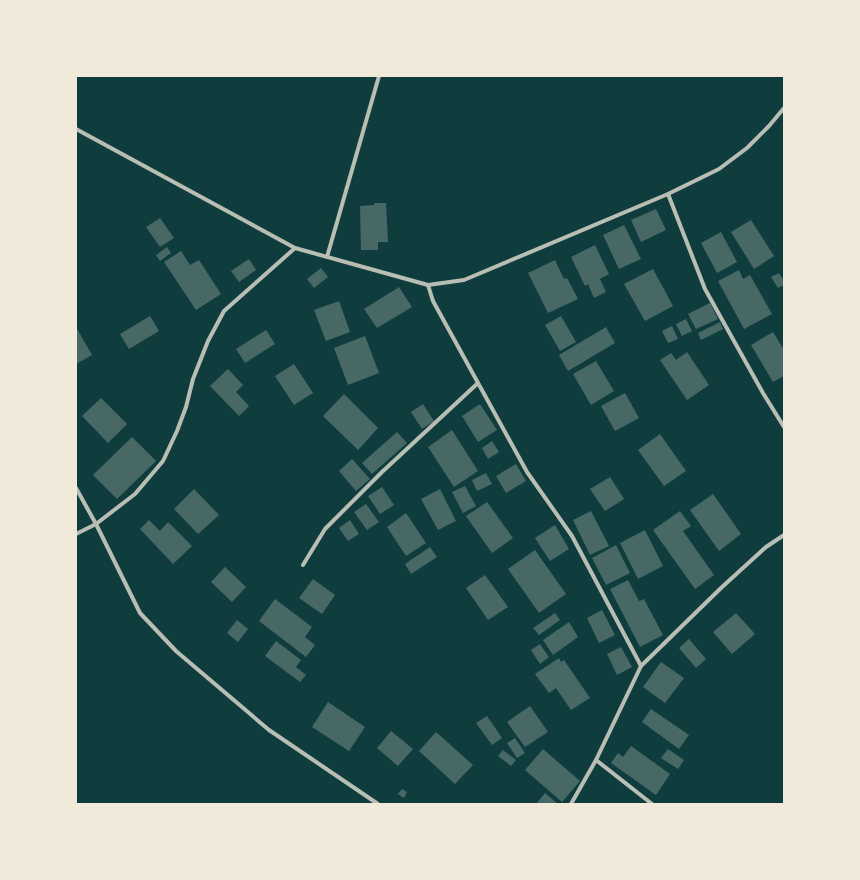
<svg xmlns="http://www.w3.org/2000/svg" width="860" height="880" font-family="'Sofia Sans Condensed',sans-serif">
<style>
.building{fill:#486865}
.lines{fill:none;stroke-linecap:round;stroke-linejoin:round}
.minor{stroke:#b8beb3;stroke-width:4}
</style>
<rect width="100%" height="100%" fill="#0f3d3e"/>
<!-- building -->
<g class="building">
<path d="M374,203H386L388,242H378V250H361L360,206L374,205Z"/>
<path d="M656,209L666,230L641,242L631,220Z"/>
<path d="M160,218L174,238L160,247L146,227Z"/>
<path d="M751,220L774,256L754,269L731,232Z"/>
<path d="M624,225L641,259L619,269L603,235Z"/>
<path d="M721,232L737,262L717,273L701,243Z"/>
<path d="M595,245L609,274L600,279L606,292L594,298L588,284L585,286L571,257Z"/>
<path d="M167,247L171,253L160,261L156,255Z"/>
<path d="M181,251L190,265L199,260L221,294L196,310L164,262Z"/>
<path d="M249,259L256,270L239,282L231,271Z"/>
<path d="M555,260L564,279L567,278L578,299L548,313L528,273Z"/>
<path d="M321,268L328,277L314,288L307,279Z"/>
<path d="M653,269L673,306L645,321L624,284Z"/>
<path d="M739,270L743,279L750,275L772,314L744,329L718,281Z"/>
<path d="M779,273L784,281V285L778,288L771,277Z"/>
<path d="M399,287L412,307L377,328L364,309Z"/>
<path d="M339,301L350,332L326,341L314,310Z"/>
<path d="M710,303L718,319L696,329L688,314Z"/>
<path d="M150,316L159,331L129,349L120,334Z"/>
<path d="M561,316L576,342L560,351L545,325Z"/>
<path d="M686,319L692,331L682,336L676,324Z"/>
<path d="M720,322L723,329L701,340L698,333Z"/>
<path d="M672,326L678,339L668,343L662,331Z"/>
<path d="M76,327L92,355L76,364Z"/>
<path d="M606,327L615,343L568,371L559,355Z"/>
<path d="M266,330L275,344L245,363L236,349Z"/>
<path d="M773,332L784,350V376L773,382L751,345Z"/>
<path d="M365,336L379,373L348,385L334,348Z"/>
<path d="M687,352L709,385L687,400L660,360L671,353L676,360Z"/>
<path d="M596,361L614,391L591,405L573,374Z"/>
<path d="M294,364L313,393L294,405L275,376Z"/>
<path d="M228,369L243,385L236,392L249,406L239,416L210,386Z"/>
<path d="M625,393L639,418L615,431L601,406Z"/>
<path d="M344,394L378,428L358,450L323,416Z"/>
<path d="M101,398L127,424L108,443L82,416Z"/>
<path d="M423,404L434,421L422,429L411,412Z"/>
<path d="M480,404L497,430L478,442L462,416Z"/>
<path d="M452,430L478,471L454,487L428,447Z"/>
<path d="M397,432L407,443L372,474L362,463Z"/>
<path d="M660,434L686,471L664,486L638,450Z"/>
<path d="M132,437L156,461L117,499L93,475Z"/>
<path d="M492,441L499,452L488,459L482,448Z"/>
<path d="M352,459L370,479L356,491L339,471Z"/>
<path d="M516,464L526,481L506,493L496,476Z"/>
<path d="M486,473L492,484L477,491L472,480Z"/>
<path d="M610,477L624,499L605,511L590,489Z"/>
<path d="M465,486L476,506L463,513L452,492Z"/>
<path d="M382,487L394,505L380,514L368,496Z"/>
<path d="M194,489L219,515L198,534L174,509Z"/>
<path d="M440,489L456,521L438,530L421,499Z"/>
<path d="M713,494L741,534L719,551L690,510Z"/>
<path d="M487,502L513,538L492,553L466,516Z"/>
<path d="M366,504L379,522L367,530L354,512Z"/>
<path d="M591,511L609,546L590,555L573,520Z"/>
<path d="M680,511L691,526L683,531L714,575L695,589L653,530Z"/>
<path d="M406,513L426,543L406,556L387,527Z"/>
<path d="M149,520L160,531L168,522L192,546L173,564L140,529Z"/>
<path d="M350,520L359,534L348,541L339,528Z"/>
<path d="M555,525L569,549L550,561L535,538Z"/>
<path d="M645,530L663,566L638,579L620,543Z"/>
<path d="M616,545L630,573L606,585L592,558Z"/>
<path d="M430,547L437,557L411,574L405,564Z"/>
<path d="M535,550L566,594L539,613L508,569Z"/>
<path d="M225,567L246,587L232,602L211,582Z"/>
<path d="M485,575L508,607L488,620L466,588Z"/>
<path d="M313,579L335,595L322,614L299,598Z"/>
<path d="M628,580L639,601L644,599L663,635L640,647L610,589Z"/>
<path d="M275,599L312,627L305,637L315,645L306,657L259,621Z"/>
<path d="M602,610L615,635L599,643L587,618Z"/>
<path d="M555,613L560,620L539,635L533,628Z"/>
<path d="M736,613L755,634L732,654L713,632Z"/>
<path d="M237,620L248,629L238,642L227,633Z"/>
<path d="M569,622L578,637L553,655L543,640Z"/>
<path d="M689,639L706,659L696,668L679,648Z"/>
<path d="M276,641L301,660L296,667L306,675L300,682L265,656Z"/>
<path d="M540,644L549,657L540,664L531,650Z"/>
<path d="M621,647L632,667L617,675L607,654Z"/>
<path d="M559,658L561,662L564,660L590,698L571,710L556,688L549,693L535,674Z"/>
<path d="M661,662L684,678L665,703L643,687Z"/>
<path d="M328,702L365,727L349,751L312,727Z"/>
<path d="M530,706L548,732L525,747L507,722Z"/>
<path d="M651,709L689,735L679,749L642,722Z"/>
<path d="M487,716L502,738L492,745L476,723Z"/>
<path d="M391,731L413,749L398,766L377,748Z"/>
<path d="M436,732L473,765L455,784L419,751Z"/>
<path d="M515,738L525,753L517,758L507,743Z"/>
<path d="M631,746L670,774L656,795L611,763L618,753L623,757Z"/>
<path d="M543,749L580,781L562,802L525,770Z"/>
<path d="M668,749L684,760L678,769L661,758Z"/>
<path d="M503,750L516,760L511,766L498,756Z"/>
<path d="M402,789L407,792L404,798L398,794Z"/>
<path d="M545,793L558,804H536Z"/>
</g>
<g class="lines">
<!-- minor -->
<g class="minor">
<path d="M76,129L295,248L428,285L464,280L668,194L719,169L747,148L769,126L784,108"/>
<path d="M668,194L705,289L763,393L784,427"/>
<path d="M327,257L379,76"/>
<path d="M428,285L433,301L527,472L572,536L641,666"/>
<path d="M76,488L96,524L140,613L176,651L269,730L378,804"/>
<path d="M76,534L96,524L135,494L163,461L177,431L186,407L193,379L208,341L224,311L295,248"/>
<path d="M303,565L325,529L382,472L478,383"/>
<path d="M596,760L652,804"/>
<path d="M571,804L596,760L641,666L721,588L766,547L784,535"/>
</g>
</g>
<!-- border -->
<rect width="860" height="880" fill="none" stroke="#f1e9da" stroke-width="154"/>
</svg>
